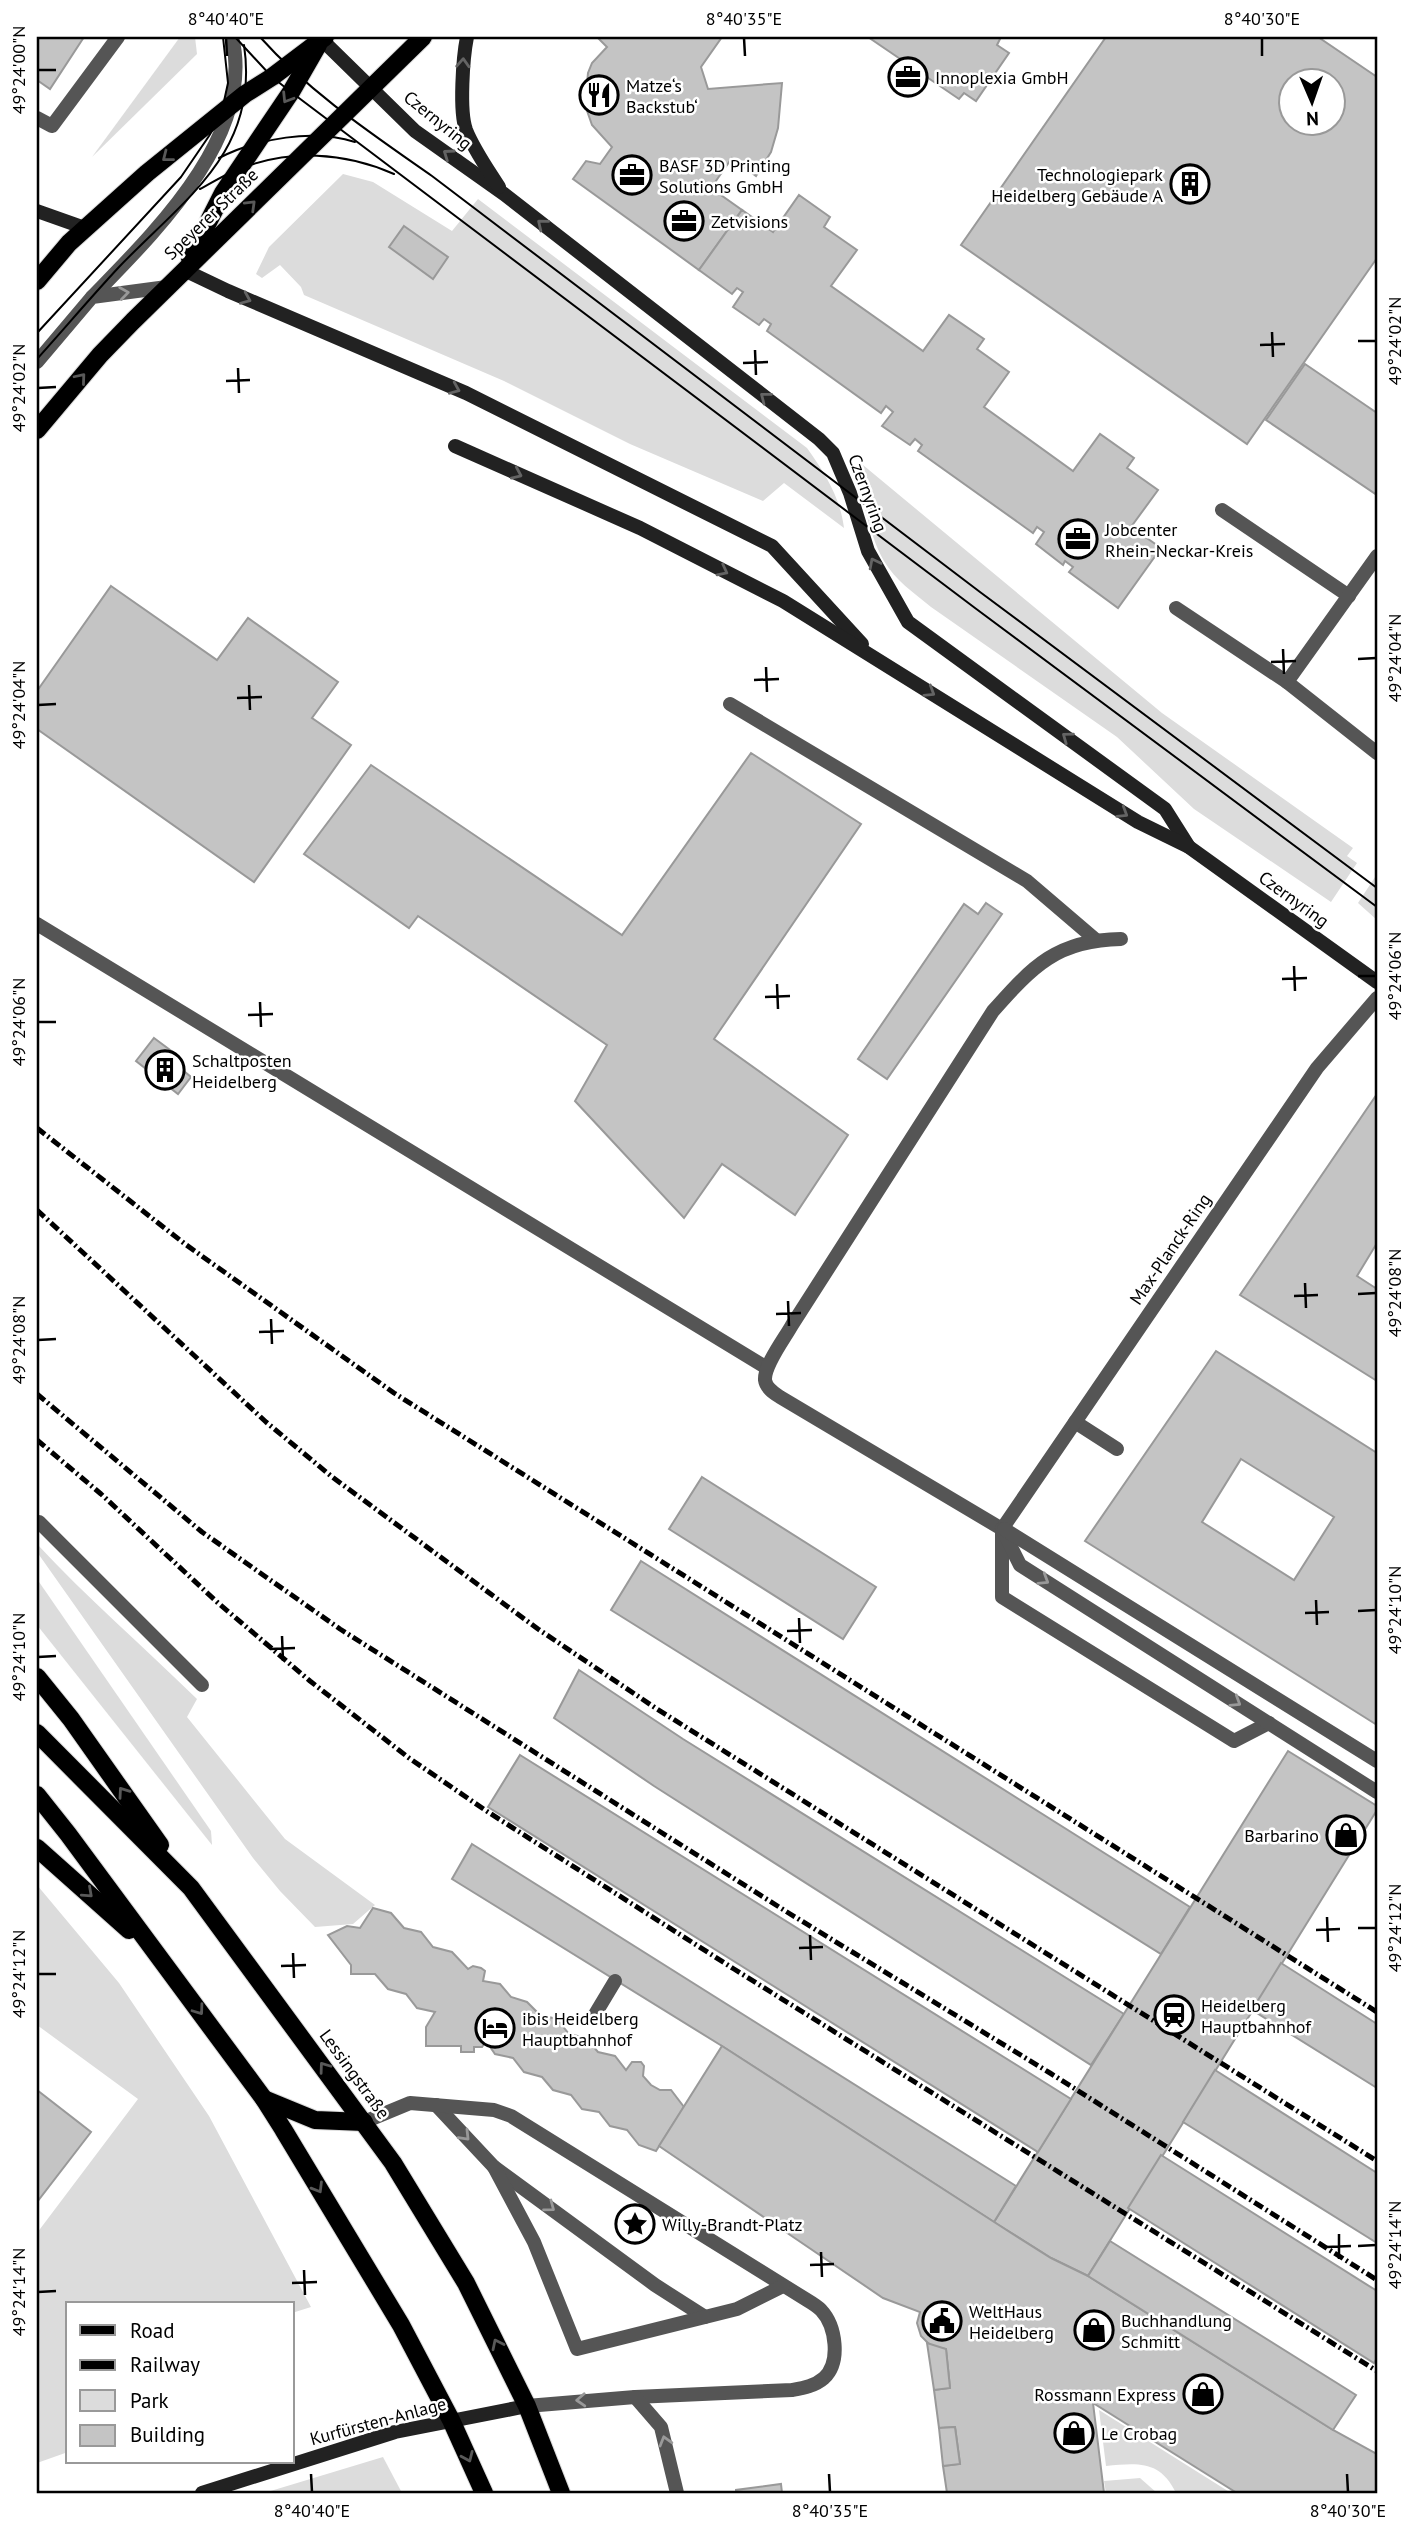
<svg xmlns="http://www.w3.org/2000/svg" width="1414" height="2530" font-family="'PT Sans',sans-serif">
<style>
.green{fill:#dcdcdc}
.building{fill:#c4c4c4;stroke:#999;stroke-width:2;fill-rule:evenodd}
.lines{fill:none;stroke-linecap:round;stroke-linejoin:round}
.primary-casing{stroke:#dbdbdb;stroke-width:20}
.service{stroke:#555;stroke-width:14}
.minor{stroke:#555;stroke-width:14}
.secondary{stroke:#222;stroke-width:14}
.primary{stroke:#000;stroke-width:18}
.tram{stroke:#000;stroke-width:2}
.rail{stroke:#000;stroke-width:5;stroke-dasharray:10 3.5 2 3.5;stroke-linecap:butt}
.oneway{stroke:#646464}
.oneway2{stroke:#595959}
.oneway3{stroke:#999}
.ticks{fill:none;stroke:#000;stroke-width:2.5}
.labels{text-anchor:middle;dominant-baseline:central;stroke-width:5;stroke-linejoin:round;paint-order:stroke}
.poi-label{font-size:18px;fill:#000;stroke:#fff;text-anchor:start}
.street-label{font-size:18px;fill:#000;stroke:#fff}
.neatline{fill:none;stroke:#000;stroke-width:2.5}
.ticks-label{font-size:18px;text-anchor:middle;fill:#000}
</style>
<rect width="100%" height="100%" fill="#fff"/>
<!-- green -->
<g class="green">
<path d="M180,37H195L197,54L92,157Z"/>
<path d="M343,174L373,182L452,231L478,199L807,448C825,473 840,497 844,528L784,483L763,501L630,444L504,381L304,295L301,287L280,265L262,278L256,274L269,247Z"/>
<path d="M863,465L1162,713L1353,848L1347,856L1357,863L1331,902L1194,809L1117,737L931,607C914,593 895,580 884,561C869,535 864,501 856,472Z"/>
<path d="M1377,874V920L1358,903Z"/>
<path d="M37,1544C87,1598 144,1647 197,1699L187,1717L285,1839L375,1905L353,1924L315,1927L280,1891L253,1858L37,1552Z"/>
<path d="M37,1579L211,1831L212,1845L37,1625Z"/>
<path d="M37,1885L119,1983L209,2116L311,2307L292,2313V2304H68V2452L37,2463V2233L138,2099L37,2025Z"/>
<path d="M1099,2410L1231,2493H1176C1160,2460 1138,2463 1106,2466Z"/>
<path d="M383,2457L402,2493H264Z"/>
<path d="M1140,2478L1157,2493H1106L1104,2481Z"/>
</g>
<!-- building -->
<g class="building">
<path d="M37,37H84L50,89L37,80Z"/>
<path d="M597,37H722L701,67L708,89L782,83L778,128L771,152L756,176L732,158L711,188L742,210L699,270L573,179L586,161L600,164L612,147L592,125L585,105L588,73L592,63L607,47Z"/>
<path d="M868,37H1001L997,45L1009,53L976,101L964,93L959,99Z"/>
<path d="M1106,37H1318L1377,77V258L1247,444L961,245ZM1292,80H1334V122H1292Z"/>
<path d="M799,195L830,217L824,227L857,250L831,286L923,351L949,315L984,339L977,349L1009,372L984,407L1073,471L1100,434L1134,458L1127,468L1158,490L1131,527L1161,548L1118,608L1069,572L1073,567L1065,561L1063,565L1036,544L1044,532L1037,527L1033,533L918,451L922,445L915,439L910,445L882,426L893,412L886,406L881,413L767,331L771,324L764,319L759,325L733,307L743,292L737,288L732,294L699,270L742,210L773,232Z"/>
<path d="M404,226L448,257L433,279L389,247Z"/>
<path d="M1305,364L1377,413V495L1266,420Z"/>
<path d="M111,586L217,660L248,618L338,682L312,718L351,745L254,882L37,729V691Z"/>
<path d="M751,753L861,824L714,1039L848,1135L795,1215L722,1164L684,1218L575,1101L607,1045L418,916L409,928L304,854L371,765L622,935Z"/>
<path d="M986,903L1002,914L887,1079L858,1059L964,904L978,914Z"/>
<path d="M154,1038L178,1056L173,1062L191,1077L178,1094L136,1061Z"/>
<path d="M1377,1094V1243L1357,1276L1377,1289V1381L1240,1295Z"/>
<path d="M1216,1351L1377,1453V1725L1085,1541ZM1241,1459L1334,1517L1294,1580L1202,1522Z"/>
<path d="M702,1477L876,1587L843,1639L669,1529Z"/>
<path d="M641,1561L1190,1907L1161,1954L611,1610Z"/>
<path d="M579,1670L683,1739L1124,2014L1091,2065L654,1786L554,1718Z"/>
<path d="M1288,1751L1377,1806V1810L1088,2276L1051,2258L994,2222Z"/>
<path d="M520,1755L1071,2099L1038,2152L488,1807Z"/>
<path d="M472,1844L1016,2186L994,2222L722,2046L452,1879Z"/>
<path d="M373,1908L391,1913L404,1928L421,1932L433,1947L452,1952L468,1969L473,1966L481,1968L485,1971L483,1981L500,1984L511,1997L527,2002L540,2015L557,2019L569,2034L586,2038L598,2052L615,2056L626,2070L632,2062H641L644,2066L643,2076L651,2085L660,2090H671L684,2107L656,2151L639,2145L627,2130L610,2126L599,2112L582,2109L571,2095L553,2090L542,2077L524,2072L513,2058L495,2054L486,2041L482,2047H474V2052H461V2046H426V2027L435,2012L417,2008L406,1994L388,1989L375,1974H351V1965L328,1935L347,1926L360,1928Z"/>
<path d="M1281,1963L1377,2024V2088L1252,2010Z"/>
<path d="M722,2046L1008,2231L1051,2258L1088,2276L1333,2430L1377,2454V2493H1237L1093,2403L1104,2493H947L943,2466L960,2464L955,2427L939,2428L934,2390L950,2388L946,2349L931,2346L921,2336L917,2323L920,2312L883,2298L659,2146Z"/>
<path d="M1215,2070L1377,2173V2243L1183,2122Z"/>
<path d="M37,2090L91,2132L37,2202Z"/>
<path d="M1161,2155L1377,2291V2358L1374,2363L1128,2208Z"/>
<path d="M1110,2241L1356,2395L1333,2430L1088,2276Z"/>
<path d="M927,2343L946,2349L950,2388L934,2390Z"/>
<path d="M955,2427L960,2464L943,2466L939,2428Z"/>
<path d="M781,2484L782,2493H736V2490Z"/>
</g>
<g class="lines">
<!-- primary casing -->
<g class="primary-casing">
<g id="primary">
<path d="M190,258L223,193L291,92L318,45"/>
<path d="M37,281L69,243L147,173L245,94L272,77L325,37"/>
<path d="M37,430L100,355L133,321L423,37"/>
<path d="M37,1677L71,1719L160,1845"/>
<path d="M37,1733L191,1888L393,2163L466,2283L527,2406L561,2493"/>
<path d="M37,1795L68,1834L264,2099L283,2129L401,2325L451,2420L484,2493"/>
<path d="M37,1848L129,1930"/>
<path d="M264,2099L315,2120L364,2122"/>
</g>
</g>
<!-- service -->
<g class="service">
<path d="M37,118L52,126L118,37"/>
<path d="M92,297C154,233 256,135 232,37"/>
<path d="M37,362L92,297L167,287"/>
<path d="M1222,510L1349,596"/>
<path d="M1176,608L1287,682L1377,753"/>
<path d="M1287,682L1377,556"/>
<path d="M730,704L1027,881L1096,940"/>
<path d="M37,924L767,1368"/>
<path d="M1121,939C1057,940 1033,966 993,1011L792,1325C785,1338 764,1365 765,1380C766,1388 774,1393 780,1397L1002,1529V1597L1234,1741L1269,1723"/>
<path d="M1075,1422L1117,1449"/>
<path d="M39,1522L202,1685"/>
<path d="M594,2016L615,1981"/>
<path d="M436,2105L494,2167L655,2285L705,2317"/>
<path d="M364,2122L410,2103L494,2110L511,2116L807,2300C812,2303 817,2306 821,2310C836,2326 841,2362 824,2378C815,2386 803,2388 792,2390L635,2397L527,2406"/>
<path d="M494,2167L534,2242L577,2349L737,2309L783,2286"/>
<path d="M635,2397L661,2427L677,2493"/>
</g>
<!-- minor -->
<g class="minor">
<path d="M1002,1529L1317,1068L1377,998"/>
<path d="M1002,1529L1020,1565L1377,1792"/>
<path d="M1004,1529L1377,1761"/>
</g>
<!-- secondary -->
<g class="secondary">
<path d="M319,37L415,131L504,194L819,439L833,453L850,493L868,551L908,622L1165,809L1189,847"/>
<path d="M467,37C463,57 459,111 466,130C474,150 487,168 499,187"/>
<path d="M37,211L85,228"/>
<path d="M184,270L228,291L466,393L772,546L862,644"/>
<path d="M455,446L640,528L783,601L1138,822L1189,847L1377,982"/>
<path d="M202,2493L395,2432L527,2406"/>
</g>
<!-- primary -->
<use href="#primary" class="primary"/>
<!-- tram -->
<g class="tram">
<path d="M235,37L272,77L291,92L975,608L1377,907"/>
<path d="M260,37C309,92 372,134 432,176L980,592L1377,888"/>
<path d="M219,158C258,138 313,129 355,142"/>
<path d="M200,189C213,182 226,174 239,169C290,149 344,152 394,174"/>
<path d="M37,333L181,177L209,136L221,115L228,83L223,37"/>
<path d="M37,359C64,329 91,297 119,267C184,199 260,152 244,45"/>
</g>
<!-- rail -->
<g class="rail">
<path d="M37,1128L185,1244L394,1393L1377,2012"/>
<path d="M37,1210L266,1422L331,1476L538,1629L657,1709L1377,2161"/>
<path d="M37,1394L202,1532L340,1629L787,1912L1050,2073L1377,2280"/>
<path d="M37,1440L101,1494L217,1602L310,1681L409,1758L488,1812L734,1969L1377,2371"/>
</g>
</g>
<!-- one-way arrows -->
<defs><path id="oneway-chevron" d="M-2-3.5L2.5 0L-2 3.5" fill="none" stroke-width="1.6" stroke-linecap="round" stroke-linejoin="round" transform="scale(1.75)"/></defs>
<g class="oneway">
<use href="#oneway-chevron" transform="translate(463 63) rotate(-87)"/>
<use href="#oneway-chevron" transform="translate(448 154) rotate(-145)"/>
<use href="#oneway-chevron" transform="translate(542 224) rotate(-141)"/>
<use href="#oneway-chevron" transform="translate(246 299) rotate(23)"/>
<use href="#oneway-chevron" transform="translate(455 389) rotate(23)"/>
<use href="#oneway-chevron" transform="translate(765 397) rotate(-142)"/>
<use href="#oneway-chevron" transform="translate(517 474) rotate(24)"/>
<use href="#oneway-chevron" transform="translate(874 563) rotate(-117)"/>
<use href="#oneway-chevron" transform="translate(723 571) rotate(27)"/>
<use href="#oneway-chevron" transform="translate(930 692) rotate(32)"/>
<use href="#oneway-chevron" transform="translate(1067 737) rotate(-144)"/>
<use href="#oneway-chevron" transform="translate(1123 813) rotate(32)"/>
</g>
<g class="oneway2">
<use href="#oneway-chevron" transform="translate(287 98) rotate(122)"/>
<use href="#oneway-chevron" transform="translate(167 157) rotate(142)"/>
<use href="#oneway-chevron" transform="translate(251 205) rotate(-44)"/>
<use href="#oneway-chevron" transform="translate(81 378) rotate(-50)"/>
<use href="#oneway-chevron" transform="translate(123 1792) rotate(-125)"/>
<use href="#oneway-chevron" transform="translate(88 1893) rotate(42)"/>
<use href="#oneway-chevron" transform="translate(199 2010) rotate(54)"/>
<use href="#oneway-chevron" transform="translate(324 2067) rotate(-126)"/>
<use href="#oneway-chevron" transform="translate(318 2188) rotate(59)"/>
<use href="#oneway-chevron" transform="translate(497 2344) rotate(-116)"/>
<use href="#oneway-chevron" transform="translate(468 2457) rotate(66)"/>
</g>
<g class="oneway3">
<use href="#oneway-chevron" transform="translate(124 293) rotate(-8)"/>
<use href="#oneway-chevron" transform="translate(1044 1580) rotate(32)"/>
<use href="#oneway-chevron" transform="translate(1236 1702) rotate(32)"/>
<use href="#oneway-chevron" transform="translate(465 2136) rotate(46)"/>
<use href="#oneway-chevron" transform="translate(550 2207) rotate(37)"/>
<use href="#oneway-chevron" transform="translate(581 2400) rotate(177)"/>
<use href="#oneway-chevron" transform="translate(665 2441) rotate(-106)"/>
</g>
<!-- ticks -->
<path class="ticks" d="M226,38L227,56M744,38L745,56M1262,38V56M38,70H56M1272,332L1273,357M1358,341H1376M1260,345L1285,344M755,350L756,375M743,363L768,362M238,368L239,393M226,381L250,380M38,388L56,387M1283,649L1284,674M1358,659L1376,658M1271,662L1296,661M766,667L767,692M754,680L779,679M249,685L250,710M237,698L262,697M38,705L56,704M1294,966L1295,991M1358,976H1376M1282,979L1307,978M777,984L778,1009M765,997L790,996M260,1002L261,1027M248,1015L273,1014M38,1022H56M1305,1283L1306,1308M1358,1294L1376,1293M1294,1296L1318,1295M788,1301L789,1326M776,1314L801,1313M271,1319L272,1344M259,1332L284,1331M38,1340L56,1339M1316,1600L1317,1625M1358,1611L1376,1610M1305,1613L1329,1612M799,1618L800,1643M787,1631L812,1630M282,1636L283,1661M270,1649L295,1648M38,1657L56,1656M1327,1917L1328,1942M1358,1928H1376M1316,1930L1340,1929M810,1935L811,1960M799,1948L823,1947M293,1953L294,1978M281,1966L306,1965M38,1974H56M1339,2234V2259M1358,2246L1376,2245M1327,2247L1351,2246M821,2252L822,2277M810,2265L834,2264M304,2270L305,2295M292,2283L317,2282M38,2292L56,2291M311,2474L312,2492M829,2474L830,2492M1347,2474L1348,2492"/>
<!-- icons -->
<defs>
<g id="office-ring" transform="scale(2.0125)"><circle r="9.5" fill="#fff" stroke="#000" stroke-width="1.5"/><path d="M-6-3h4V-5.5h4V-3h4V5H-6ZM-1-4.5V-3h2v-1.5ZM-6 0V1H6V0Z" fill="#000"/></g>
<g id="restaurant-ring" transform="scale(2.0125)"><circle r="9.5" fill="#fff" stroke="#000" stroke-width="1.5"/><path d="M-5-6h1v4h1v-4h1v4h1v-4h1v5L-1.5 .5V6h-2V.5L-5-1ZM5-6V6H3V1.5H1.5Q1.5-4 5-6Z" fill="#000"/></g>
<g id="building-ring" transform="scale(2.0125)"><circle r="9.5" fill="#fff" stroke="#000" stroke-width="1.5"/><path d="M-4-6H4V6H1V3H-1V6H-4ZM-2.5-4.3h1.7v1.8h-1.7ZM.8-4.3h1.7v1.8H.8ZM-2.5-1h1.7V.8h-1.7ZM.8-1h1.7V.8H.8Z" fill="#000"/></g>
<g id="shop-ring" transform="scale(2.0125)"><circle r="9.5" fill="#fff" stroke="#000" stroke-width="1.5"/><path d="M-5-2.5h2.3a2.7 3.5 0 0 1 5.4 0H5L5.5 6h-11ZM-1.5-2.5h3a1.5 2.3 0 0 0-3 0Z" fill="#000"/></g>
<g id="station-ring" transform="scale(2.0125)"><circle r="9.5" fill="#fff" stroke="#000" stroke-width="1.5"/><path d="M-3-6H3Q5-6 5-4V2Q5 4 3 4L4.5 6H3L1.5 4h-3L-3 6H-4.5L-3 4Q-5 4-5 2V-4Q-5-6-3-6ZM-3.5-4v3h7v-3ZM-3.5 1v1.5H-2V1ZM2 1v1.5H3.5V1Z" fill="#000"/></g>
<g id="hotel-ring" transform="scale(2.0125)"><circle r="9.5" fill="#fff" stroke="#000" stroke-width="1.5"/><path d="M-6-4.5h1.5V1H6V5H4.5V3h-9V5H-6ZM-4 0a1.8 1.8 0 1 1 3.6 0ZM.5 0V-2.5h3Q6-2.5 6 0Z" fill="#000"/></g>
<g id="sight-ring" transform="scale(2.0125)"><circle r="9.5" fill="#fff" stroke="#000" stroke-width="1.5"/><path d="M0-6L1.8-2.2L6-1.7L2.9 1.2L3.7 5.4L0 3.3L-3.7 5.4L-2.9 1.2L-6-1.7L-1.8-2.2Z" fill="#000"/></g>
<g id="civic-ring" transform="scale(2.0125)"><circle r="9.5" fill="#fff" stroke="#000" stroke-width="1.5"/><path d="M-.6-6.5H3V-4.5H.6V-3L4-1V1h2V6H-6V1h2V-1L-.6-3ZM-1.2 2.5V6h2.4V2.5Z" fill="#000"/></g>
</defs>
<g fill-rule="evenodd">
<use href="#office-ring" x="908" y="77"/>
<use href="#restaurant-ring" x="599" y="95"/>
<use href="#office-ring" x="632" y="175"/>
<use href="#building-ring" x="1190" y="184"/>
<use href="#office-ring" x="684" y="221"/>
<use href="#office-ring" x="1078" y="539"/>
<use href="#building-ring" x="165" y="1070"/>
<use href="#shop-ring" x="1346" y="1835"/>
<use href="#station-ring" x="1174" y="2015"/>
<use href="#hotel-ring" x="495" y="2028"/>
<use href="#sight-ring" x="635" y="2224"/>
<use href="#civic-ring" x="942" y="2321"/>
<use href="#shop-ring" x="1094" y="2330"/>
<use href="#shop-ring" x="1203" y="2394"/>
<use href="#shop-ring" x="1074" y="2433"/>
</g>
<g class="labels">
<!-- poi labels -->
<g class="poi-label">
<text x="935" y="77">Innoplexia GmbH</text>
<text x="626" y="85">Matze‘s<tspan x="626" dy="21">Backstub‘</tspan></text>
<text x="659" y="165">BASF 3D Printing<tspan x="659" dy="21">Solutions GmbH</tspan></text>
<text x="1163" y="174" text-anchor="end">Technologiepark<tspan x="1163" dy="21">Heidelberg Gebäude A</tspan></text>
<text x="711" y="221">Zetvisions</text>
<text x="1105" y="529">Jobcenter<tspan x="1105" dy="21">Rhein-Neckar-Kreis</tspan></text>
<text x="192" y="1060">Schaltposten<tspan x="192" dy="21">Heidelberg</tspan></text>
<text x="1319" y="1835" text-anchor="end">Barbarino</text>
<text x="1201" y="2005">Heidelberg<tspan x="1201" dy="21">Hauptbahnhof</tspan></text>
<text x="522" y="2018">ibis Heidelberg<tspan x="522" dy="21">Hauptbahnhof</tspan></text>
<text x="662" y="2224">Willy-Brandt-Platz</text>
<text x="969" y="2311">WeltHaus<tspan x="969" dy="21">Heidelberg</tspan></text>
<text x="1121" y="2320">Buchhandlung<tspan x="1121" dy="21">Schmitt</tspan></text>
<text x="1176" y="2394" text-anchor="end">Rossmann Express</text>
<text x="1101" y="2433">Le Crobag</text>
</g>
<!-- street labels -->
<g class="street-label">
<text transform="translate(438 120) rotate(39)">Czernyring</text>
<text transform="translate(211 214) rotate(-44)">Speyerer Straße</text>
<text transform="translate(868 493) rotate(70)">Czernyring</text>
<text transform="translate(1294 899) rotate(36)">Czernyring</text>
<text transform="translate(1170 1249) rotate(-56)">Max-Planck-Ring</text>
<text transform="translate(355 2074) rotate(54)">Lessingstraße</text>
<text transform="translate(378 2421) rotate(-15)">Kurfürsten-Anlage</text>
</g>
</g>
<!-- border -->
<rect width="1414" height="2530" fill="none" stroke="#ffffff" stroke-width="77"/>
<!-- legend -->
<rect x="66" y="2302" width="228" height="161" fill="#ffffff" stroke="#999999" stroke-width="2"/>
<rect x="80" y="2325" width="35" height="10" fill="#000000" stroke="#999999" stroke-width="2"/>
<text x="130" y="2338" font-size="21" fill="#000000">Road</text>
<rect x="80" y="2360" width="35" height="10" fill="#000000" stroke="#999999" stroke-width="2"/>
<text x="130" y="2372" font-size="21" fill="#000000">Railway</text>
<rect x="80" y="2390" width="35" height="21" fill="#dcdcdc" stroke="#999999" stroke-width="2"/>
<text x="130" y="2408" font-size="21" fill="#000000">Park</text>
<rect x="80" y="2425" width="35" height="21" fill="#c4c4c4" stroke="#999999" stroke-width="2"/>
<text x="130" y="2442" font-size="21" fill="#000000">Building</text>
<!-- north arrow -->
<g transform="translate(1312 102) rotate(178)"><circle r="33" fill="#ffffff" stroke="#999999" stroke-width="2"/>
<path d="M0-5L12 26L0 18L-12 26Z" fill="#000000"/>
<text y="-10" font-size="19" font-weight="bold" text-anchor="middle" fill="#000000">N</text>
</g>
<rect x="38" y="38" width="1338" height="2454" class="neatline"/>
<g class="ticks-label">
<text x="226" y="25">8°40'40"E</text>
<text x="744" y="25">8°40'35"E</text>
<text x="1262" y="25">8°40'30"E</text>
<text transform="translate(19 70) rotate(-90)" y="6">49°24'00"N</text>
<text transform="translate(1395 341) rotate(-90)" y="6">49°24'02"N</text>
<text transform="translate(19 388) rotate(-90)" y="6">49°24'02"N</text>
<text transform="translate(1395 658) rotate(-90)" y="6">49°24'04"N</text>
<text transform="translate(19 705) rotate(-90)" y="6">49°24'04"N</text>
<text transform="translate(1395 976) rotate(-90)" y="6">49°24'06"N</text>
<text transform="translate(19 1022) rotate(-90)" y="6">49°24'06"N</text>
<text transform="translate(1395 1293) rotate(-90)" y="6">49°24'08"N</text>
<text transform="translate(19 1340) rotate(-90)" y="6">49°24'08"N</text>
<text transform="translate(1395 1610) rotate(-90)" y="6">49°24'10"N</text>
<text transform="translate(19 1657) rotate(-90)" y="6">49°24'10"N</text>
<text transform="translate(1395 1928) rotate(-90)" y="6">49°24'12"N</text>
<text transform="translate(19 1974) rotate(-90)" y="6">49°24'12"N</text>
<text transform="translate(1395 2245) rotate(-90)" y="6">49°24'14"N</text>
<text transform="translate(19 2292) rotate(-90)" y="6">49°24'14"N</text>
<text x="312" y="2517">8°40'40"E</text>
<text x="830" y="2517">8°40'35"E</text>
<text x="1348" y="2517">8°40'30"E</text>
</g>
</svg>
